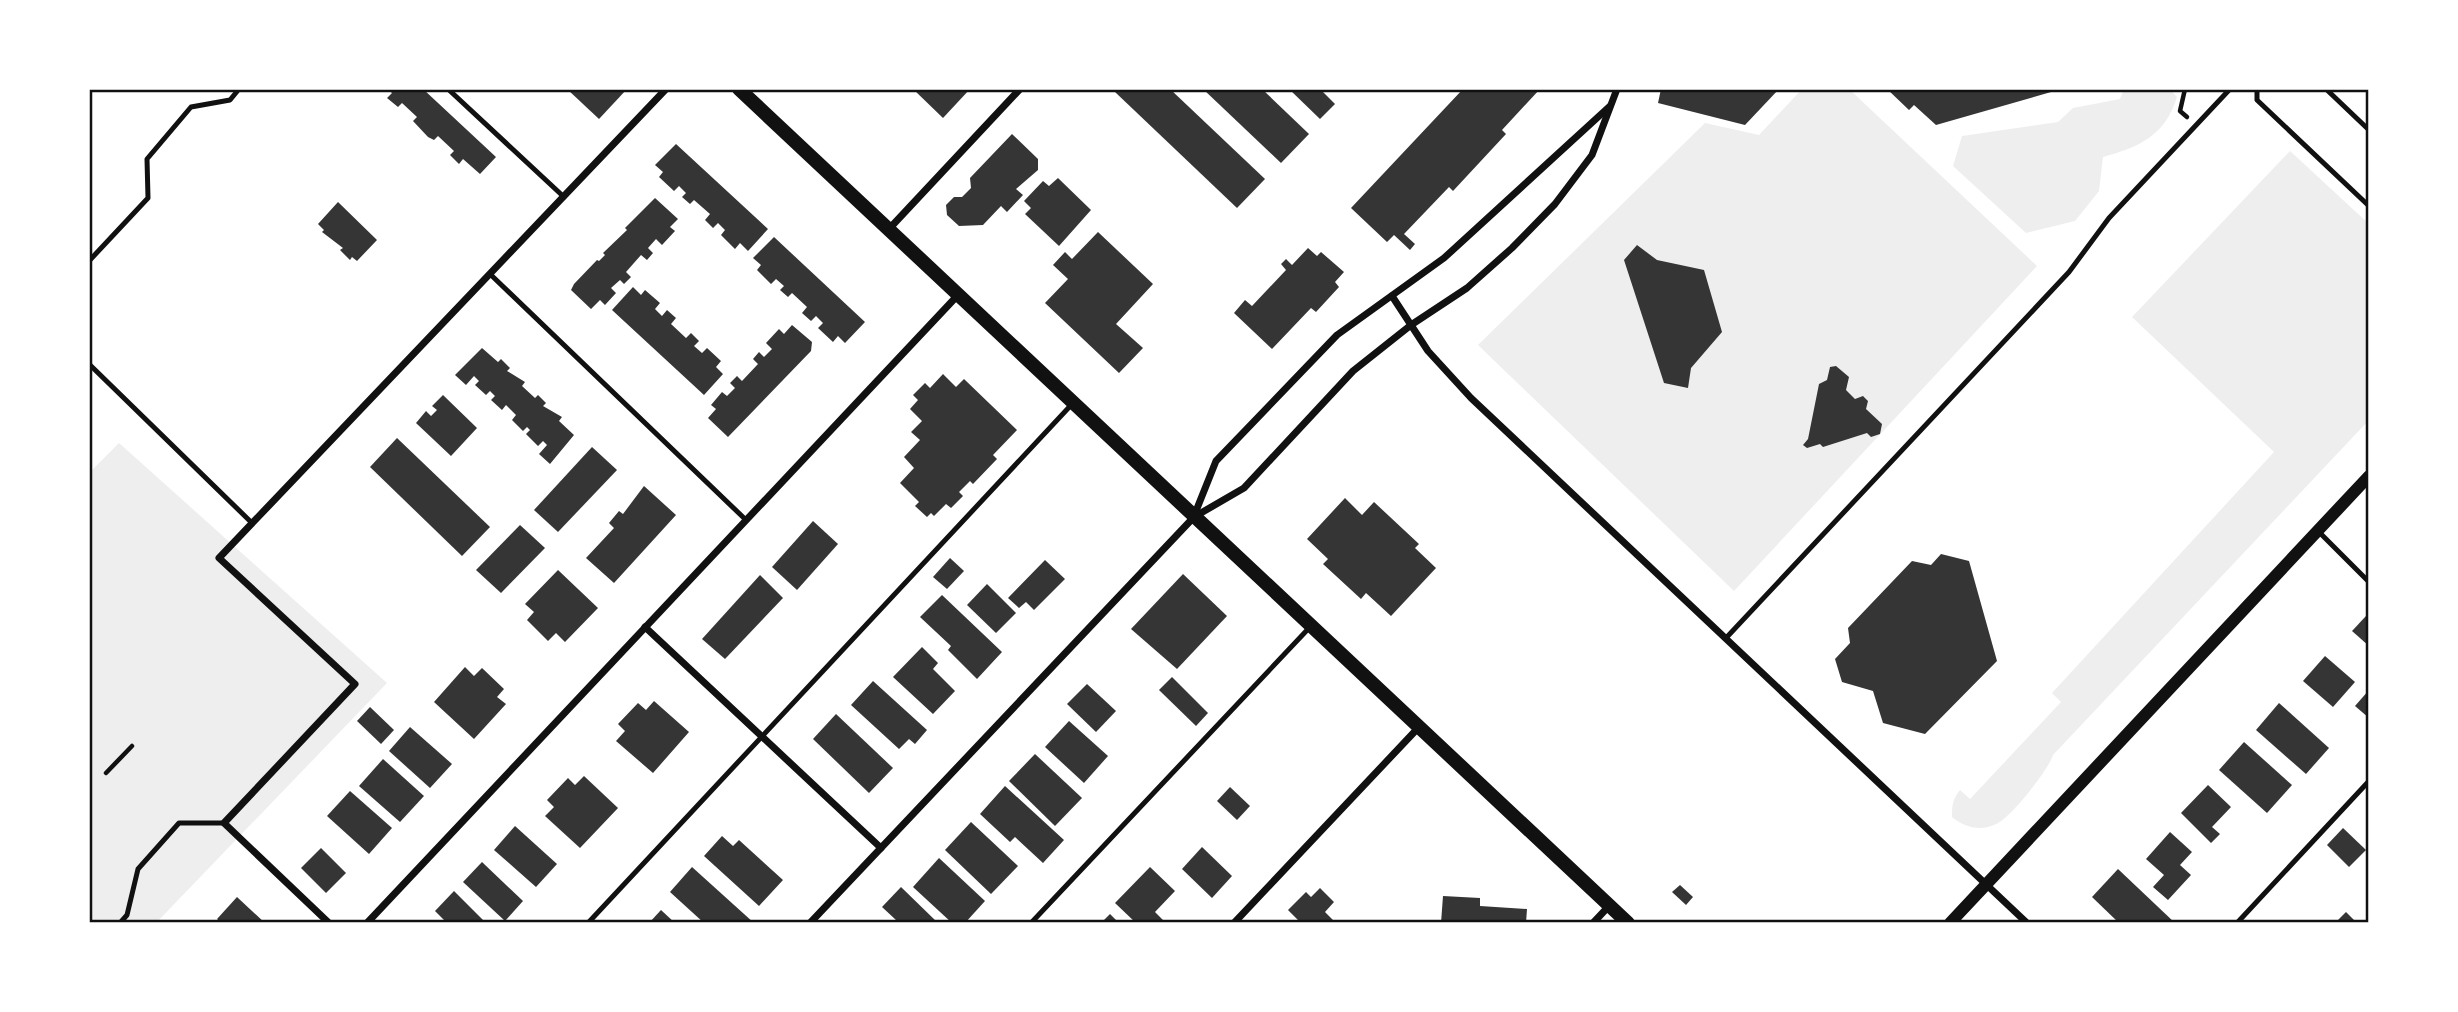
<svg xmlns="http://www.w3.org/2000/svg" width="2458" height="1012" font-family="Rubik,sans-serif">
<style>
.green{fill:#eee}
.building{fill:#353535}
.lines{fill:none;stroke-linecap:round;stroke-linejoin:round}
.path{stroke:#111;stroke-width:4.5}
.service{stroke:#111;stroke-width:5}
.minor{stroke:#111;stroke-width:7}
.tertiary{stroke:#111;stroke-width:12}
.secondary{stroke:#111;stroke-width:14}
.neatline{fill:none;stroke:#111;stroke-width:2.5}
</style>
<rect width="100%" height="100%" fill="#fff"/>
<!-- green -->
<g class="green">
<path d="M1802,89H1849L2037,266L1734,591L1478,345L1705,123L1759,135Z"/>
<path d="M2124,89H2170L2177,97C2165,136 2139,147 2103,157L2099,191L2075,221L2026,233L1953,166L1962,136L2058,122L2073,108L2120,99Z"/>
<path d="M2290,151L2369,224V420L2053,755C2049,769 2012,816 1998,823C1982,832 1965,828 1952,817C1952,806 1952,800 1960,790L1970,799L2061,702L2052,693L2274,452L2132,317Z"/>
<path d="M119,443L387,683L156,923H89V473Z"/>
</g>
<!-- building -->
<g class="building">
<path d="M388,89H423L496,157L480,174L463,159L459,164L450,155L454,151L438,136L434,140L428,137L413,121L417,117L402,103L398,107L387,98L392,93Z"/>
<path d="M567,89H627L599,119Z"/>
<path d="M913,89H970L943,118Z"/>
<path d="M1117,89H1170L1265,179L1237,208L1115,92Z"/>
<path d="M1203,89H1262L1309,134L1281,163Z"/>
<path d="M1289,89H1320L1335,104L1320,119Z"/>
<path d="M1463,89H1540L1502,130L1506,134L1453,191L1449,187L1404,234L1415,244L1410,250L1394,235L1387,242L1351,208Z"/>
<path d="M1661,89H1779L1745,125L1658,103Z"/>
<path d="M1887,89H2058V90L1936,125L1914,105L1909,110Z"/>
<path d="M1012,134L1038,159V170L1016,189L1023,195L1007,212L1001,206L983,225L959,226L947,215L946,205L954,197H962L971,188L970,178Z"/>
<path d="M676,144L768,229L748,251L740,243L735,249L721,235L725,230L718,223L713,228L705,220L710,214L694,200L690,204L682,197L686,193L679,186L674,191L659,177L663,172L655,165Z"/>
<path d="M1058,178L1091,210L1059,246L1025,214L1031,208L1024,201L1043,181L1049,186Z"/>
<path d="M655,198L678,219L670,227L675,231L662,245L656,239L648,248L653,253L647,260L641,255L626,272L631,277L624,284L620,280L611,288L616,293L605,305L600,300L591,309L571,290L574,284L597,260L599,261L605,255L603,253L627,230L625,228Z"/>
<path d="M338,202L377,240L357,261L352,257L350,260L340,250L343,248L322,232L324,230L318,224Z"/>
<path d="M1098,232L1153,284L1116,324L1143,348L1119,373L1045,303L1068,279L1053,265L1065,252L1072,259Z"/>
<path d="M774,237L865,322L845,343L838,336L833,342L818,328L823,323L816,316L811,321L802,313L807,307L792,293L788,297L780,290L784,286L776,279L771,284L757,270L761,265L753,258Z"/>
<path d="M1637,245L1657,260L1704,270L1722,332L1691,368L1688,388L1664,383L1624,260Z"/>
<path d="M1308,248L1317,256L1321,252L1344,272L1335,282L1339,287L1316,312L1311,308L1272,349L1234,313L1245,300L1252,306L1286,270L1281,264L1286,259L1292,265Z"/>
<path d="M633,287L641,295L645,290L660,303L655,309L662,316L667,310L676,318L671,324L686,338L691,333L699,341L694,346L702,353L707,348L721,361L716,367L723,374L704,395L612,310Z"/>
<path d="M792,325L812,342L811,351L728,437L708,418L716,409L711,405L722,392L727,396L735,388L730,383L737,376L742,381L758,364L753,359L759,352L764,357L772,349L766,343L779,329L784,334Z"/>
<path d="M482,348L498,362L501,359L510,368L507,371L525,382L522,386L535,398L538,395L546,403L543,406L562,417L559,421L574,435L550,464L539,454L547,445L543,441L538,446L526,434L530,430L527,427L523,431L512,420L516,415L506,405L502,410L491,400L495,396L490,391L486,395L475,385L479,381L474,376L466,385L455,375Z"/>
<path d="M1836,366L1849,377L1846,390L1855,399L1863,396L1868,401L1866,409L1882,424L1880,434L1871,437L1867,433L1823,447L1820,444L1807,448L1803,445L1808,439L1819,384L1827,380L1830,367Z"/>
<path d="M943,374L956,387L964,379L1017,430L993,455L997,459L973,484L970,481L959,492L963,496L951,508L946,504L934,516L931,513L927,517L915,506L919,502L900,483L914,468L904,457L920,440L911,432L922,421L910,409L918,400L913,395L925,383L930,388Z"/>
<path d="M443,395L477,428L451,456L416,423L426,411L431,416L437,410L432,406Z"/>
<path d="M397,438L490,527L462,556L370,467Z"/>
<path d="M592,447L617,470L558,532L534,510Z"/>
<path d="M644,486L676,515L614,583L586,558L614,528L609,523L619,511L623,514Z"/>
<path d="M1345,498L1362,515L1374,502L1419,544L1415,548L1436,568L1391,616L1366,593L1361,599L1323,564L1328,559L1307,539Z"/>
<path d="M813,521L838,544L797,590L772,567Z"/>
<path d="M520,525L545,548L501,593L476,570Z"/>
<path d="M1941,554L1969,561L1997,661L1925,734L1883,723L1873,691L1842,682L1835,659L1850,643L1848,628L1912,561L1931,565Z"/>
<path d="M950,558L964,571L947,589L933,577Z"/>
<path d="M1045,560L1065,579L1034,610L1026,602L1019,608L1008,598Z"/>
<path d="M558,570L598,608L565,642L556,633L548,641L527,620L534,612L525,604Z"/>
<path d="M1183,574L1227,616L1177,669L1131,629Z"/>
<path d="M760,575L783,598L725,659L702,639Z"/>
<path d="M987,584L1016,613L996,633L967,605Z"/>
<path d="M942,595L1002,652L977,679L948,650L951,646L920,617Z"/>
<path d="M2366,616L2369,618V646L2352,631Z"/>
<path d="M922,647L938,663L933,669L955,691L933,714L893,677Z"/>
<path d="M2325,656L2355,682L2333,707L2303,681Z"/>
<path d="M465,667L474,676L482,668L504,689L497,697L506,704L474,739L434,702Z"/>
<path d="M1172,677L1208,713L1196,726L1159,690Z"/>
<path d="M873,681L927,730L915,744L909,739L899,749L851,705Z"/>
<path d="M1087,684L1116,711L1096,732L1067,704Z"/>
<path d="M2369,690V718L2355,706Z"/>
<path d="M654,701L689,732L653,773L616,741L625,731L618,724L638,703L646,710Z"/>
<path d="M2279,703L2329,748L2306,774L2256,730Z"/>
<path d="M370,707L394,730L381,744L357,721Z"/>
<path d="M836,714L893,768L869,793L813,739Z"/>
<path d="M1069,721L1108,756L1084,783L1045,747Z"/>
<path d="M410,727L452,764L430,788L389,751Z"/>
<path d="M2244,742L2292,785L2267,813L2219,770Z"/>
<path d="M1035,754L1082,798L1055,826L1009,781Z"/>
<path d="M383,759L424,796L400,822L359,786Z"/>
<path d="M584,776L618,808L580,848L545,816L554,807L547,800L568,778L575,785Z"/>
<path d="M2208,785L2231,807L2212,827L2220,834L2211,843L2181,813Z"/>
<path d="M1005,786L1064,840L1043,863L1015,837L1010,842L980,814Z"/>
<path d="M1230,787L1250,806L1237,820L1217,801Z"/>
<path d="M350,791L392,828L369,854L327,816Z"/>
<path d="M971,822L1018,866L991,894L945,850Z"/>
<path d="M515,826L557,864L536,887L494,850Z"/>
<path d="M2343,828L2366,850L2349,867L2327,845Z"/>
<path d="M2170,832L2192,852L2180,865L2191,875L2168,900L2153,887L2164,875L2146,859Z"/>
<path d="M722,836L733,846L739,840L783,880L759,906L704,856Z"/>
<path d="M1202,847L1232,876L1212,898L1182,869Z"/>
<path d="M321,848L346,873L326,893L301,868Z"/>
<path d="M939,858L985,901L965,923H952L913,887Z"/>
<path d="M482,862L523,901L505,921L463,882Z"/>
<path d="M692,867L754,923H704L670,892Z"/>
<path d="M1150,867L1175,891L1155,912L1166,923H1136L1115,903Z"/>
<path d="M2118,869L2175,923H2119L2092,897Z"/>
<path d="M1680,885L1693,897L1686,905L1672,892Z"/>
<path d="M901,887L938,923H893L896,920L882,907Z"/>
<path d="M1320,888L1334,902L1325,912L1336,923H1301L1288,910L1306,892L1311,897Z"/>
<path d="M454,891L486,923H447L435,911Z"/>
<path d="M1443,896L1480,898V906L1527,909L1526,923H1441Z"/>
<path d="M237,897L265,923H221L217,919Z"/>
<path d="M661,910L675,923H649Z"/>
<path d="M2346,912L2357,923H2335Z"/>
<path d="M1110,914L1119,923H1101Z"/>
</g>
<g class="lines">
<!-- path -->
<g class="path">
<path d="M2185,89L2180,111L2187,117"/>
<path d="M106,773L132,746"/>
</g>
<!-- service -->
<g class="service">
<path d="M448,89L564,197"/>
<path d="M2257,89V100L2369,206"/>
<path d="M2326,89L2369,130"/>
<path d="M89,261L148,198L147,159L191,107L230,100L239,89"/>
<path d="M490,274L746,520"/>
<path d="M89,364L252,523"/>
<path d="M2317,530L2369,582"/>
<path d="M1726,638L2069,272L2109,218L2230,89"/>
<path d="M120,923L127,915L138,869L179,823H224"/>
<path d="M588,923L1073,403"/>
<path d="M1031,923L1310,627"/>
<path d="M2237,923L2369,781"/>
</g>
<!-- minor -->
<g class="minor">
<path d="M889,229L1020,89"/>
<path d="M1392,296L1428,351L1471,398L2027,923"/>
<path d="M1194,516L1216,461L1337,335L1444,258L1609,107"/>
<path d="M645,627L881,848"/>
<path d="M329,923L224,823L355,684L219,558L666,89"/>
<path d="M367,923L958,295"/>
<path d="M810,923L1194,517L1244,488L1353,371L1411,325L1467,288L1512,248L1555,204L1592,155L1617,89"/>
<path d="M1234,923L1419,727"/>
<path d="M1593,923L1609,906"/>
</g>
<!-- tertiary -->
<path class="tertiary" d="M1950,923L2369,476"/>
<!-- secondary -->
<path class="secondary" d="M739,89L1628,923"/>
</g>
<!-- border -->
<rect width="2458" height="1012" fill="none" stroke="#ffffff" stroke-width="182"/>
<rect x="91" y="91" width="2276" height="830" class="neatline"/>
</svg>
